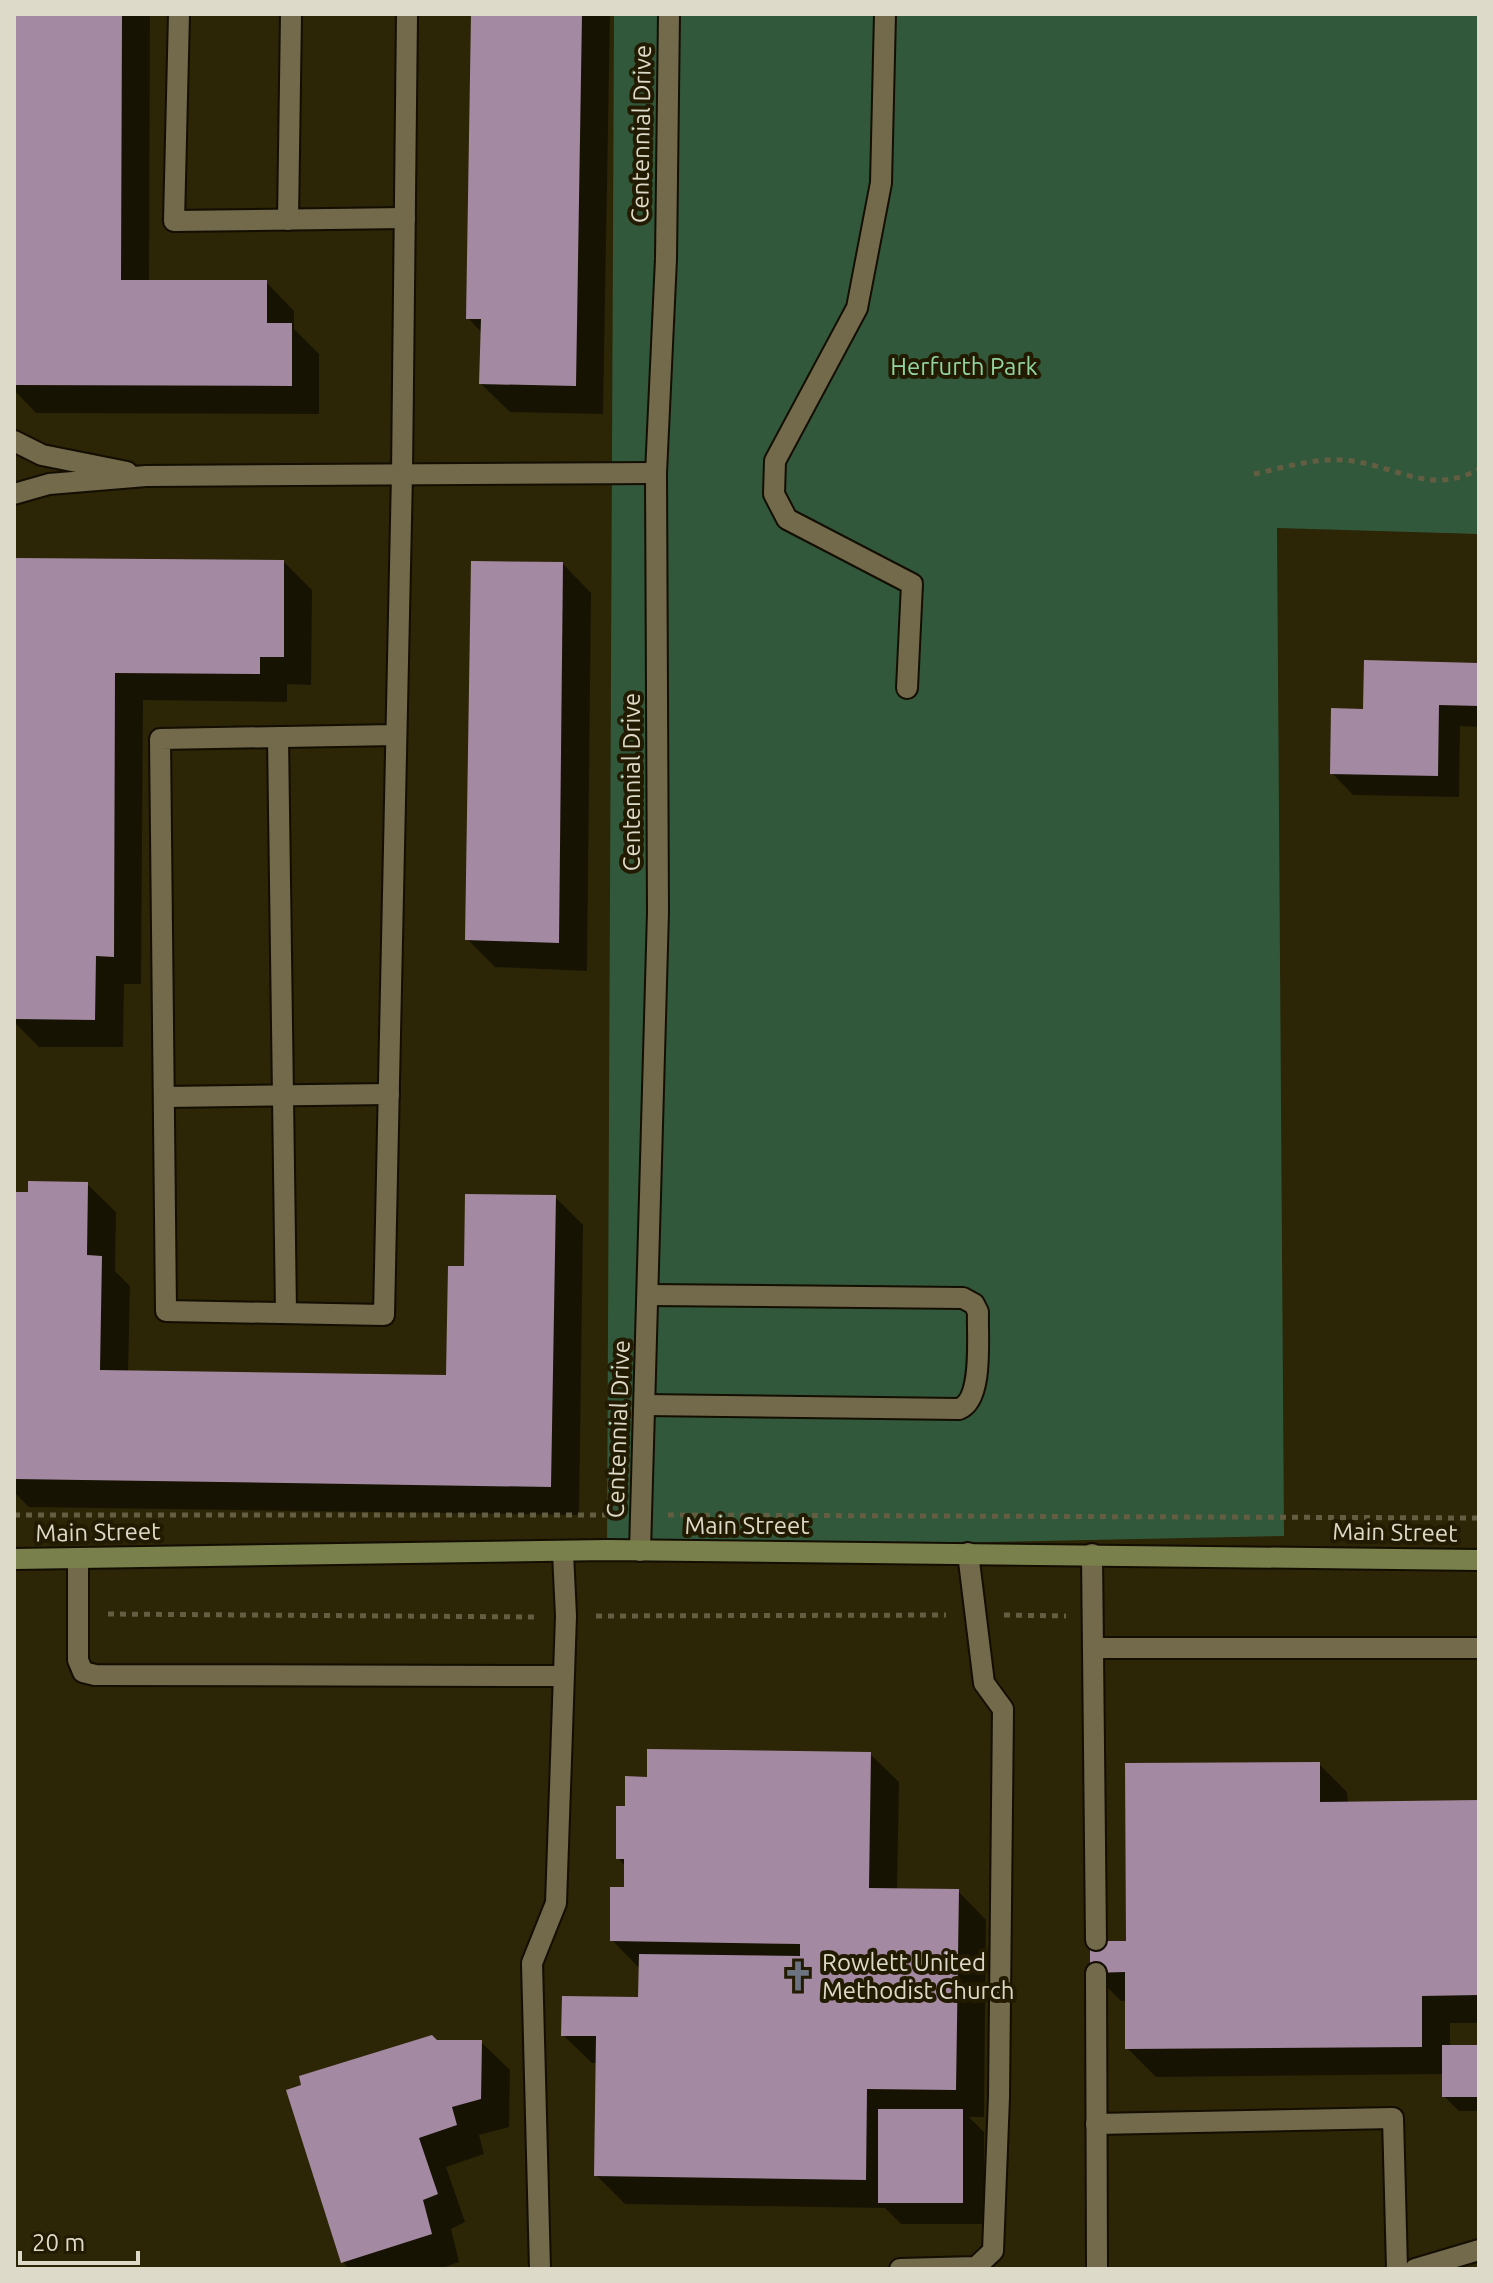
<svg xmlns="http://www.w3.org/2000/svg" width="1493" height="2283" font-family="Ubuntu,sans-serif">
<style>
.green{fill:#32583c}
.shadow{fill:#0007}
.building{fill:#a389a1}
.lines{fill:none;stroke-linecap:round;stroke-linejoin:round}
.lane-casing{stroke:#130e00;stroke-width:24}
.street-casing{stroke:#130e00;stroke-width:24}
.secondary-casing{stroke:#130e00;stroke-width:24}
.path{stroke:#635d42;stroke-width:5;stroke-dasharray:6 6;stroke-linecap:butt}
.lane{stroke:#726a4b;stroke-width:20}
.street{stroke:#726a4b;stroke-width:20}
.secondary{stroke:#79804b;stroke-width:20}
.labels{text-anchor:middle;dominant-baseline:central;stroke-width:8;stroke-linejoin:round;paint-order:stroke}
.street-label{font-size:24px;fill:#dedac9;stroke:#221b00}
.park-label{font-size:24px;fill:#92d4a2;stroke:#221b00}
.poi-label{font-size:24px;fill:#dedac9;stroke:#221b00;text-anchor:start}
</style>
<rect width="100%" height="100%" fill="#2c2506"/>
<!-- green -->
<path class="green" d="M614,14H1479V534L1277,528L1284,1536L607,1550Z"/>
<!-- shadow -->
<g class="shadow">
<path d="M14,14H150L149,282H266L294,311V329L319,354V414L36,413L14,390Z"/>
<path d="M473,14H610L603,414L510,412L481,384L483,334L468,318Z"/>
<path d="M284,562L312,590L311,685L287,684V702L143,700L141,984H124L123,1047H39L14,1022V575Z"/>
<path d="M563,564L591,593L587,971L495,967L467,939Z"/>
<path d="M1479,665V727L1460,726L1459,797L1353,795L1332,773Z"/>
<path d="M87,1184L116,1212L115,1271L130,1286L128,1372L448,1377L466,1268L555,1197L583,1225L579,1515L29,1507L14,1492V1194Z"/>
<path d="M870,1754L899,1782L897,1891H958L986,1920L984,2117H969L984,2132V2224H901L885,2208L625,2204L596,2175L598,2063H592L563,2035L640,1999V1969L612,1940L626,1889V1867L618,1858L628,1808L649,1779Z"/>
<path d="M1319,1764L1347,1792L1348,1804L1479,1802V2023H1450V2047H1479V2111H1459L1444,2096V2074L1156,2077L1127,2048V2001H1121L1092,1972L1128,1943Z"/>
<path d="M436,2042H481L510,2070L509,2127L479,2135L484,2154L446,2167L465,2222L451,2229L459,2262L439,2269H349L343,2262Z"/>
</g>
<!-- building -->
<g class="building">
<path d="M14,14H122L121,280H267V323H292V386L14,385Z"/>
<path d="M471,14H582L576,386L479,384L481,319H466Z"/>
<path d="M15,558L284,560V657H260V674L115,673L114,957L96,956L95,1020L14,1019Z"/>
<path d="M471,561L563,562L559,943L465,940Z"/>
<path d="M1364,660L1479,663V706L1439,705L1438,776L1330,774L1331,708L1363,709Z"/>
<path d="M28,1181L88,1182L87,1255L102,1256L100,1370L446,1375L448,1266H464L465,1194L556,1195L551,1487L14,1479V1192H28Z"/>
<path d="M647,1749L871,1752L869,1888L959,1889L956,2090L867,2089L866,2180L594,2176L596,2036H561L562,1996L638,1997L639,1954L800,1956V1944L610,1941V1887H624V1859H616V1806H625V1776L647,1777Z"/>
<path d="M1320,1762V1802L1479,1800V1995L1422,1996V2047L1125,2049V1972L1090,1973V1941H1126L1125,1763Z"/>
<path d="M432,2035L437,2040H482L481,2099L452,2107L457,2125L419,2138L438,2194L423,2200L432,2234L341,2263L286,2090L301,2085L299,2076Z"/>
<rect x="1442" y="2045" width="37" height="52"/>
<rect x="878" y="2109" width="85" height="94"/>
</g>
<g class="lines">
<!-- lane casing -->
<g class="lane-casing">
<g id="lane">
<path d="M179,14L174,221L405,218"/>
<path d="M885,14L881,183L857,308L775,461L774,494L787,519L912,584L907,688"/>
<path d="M288,220L291,14"/>
<path d="M14,441L42,455L127,472"/>
<path d="M14,494L49,484L146,476L656,473"/>
<path d="M396,735L160,739L166,1311L384,1315L402,474L407,14"/>
<path d="M278,737L286,1313"/>
<path d="M164,1097L389,1094"/>
<path d="M645,1405L959,1409C984,1400 977,1335 978,1312L974,1304L963,1298L649,1295"/>
<path d="M1092,1554L1096,1940"/>
<path d="M78,1558V1660L83,1672L95,1675L563,1676"/>
<path d="M1093,1648H1479"/>
<path d="M1096,1973L1097,2269"/>
<path d="M1096,2124L1393,2118L1397,2269"/>
<path d="M540,2269L532,1963L556,1903L566,1616L563,1553"/>
<path d="M900,2269L976,2267L993,2251L999,2097L1003,1709L984,1683L968,1553"/>
<path d="M1415,2269L1479,2250"/>
</g>
</g>
<!-- street casing -->
<g class="street-casing">
<path id="street" d="M640,1551L658,912L656,473L666,259L669,14"/>
</g>
<!-- secondary casing -->
<g class="secondary-casing">
<path id="secondary" d="M14,1559L607,1550L1479,1560"/>
</g>
<!-- path -->
<g class="path">
<path d="M1254,474C1286,467 1320,456 1353,461C1399,468 1433,495 1479,469"/>
<path d="M14,1515H614"/>
<path d="M668,1515L1479,1518"/>
<path d="M108,1614L538,1617"/>
<path d="M1004,1615L1066,1616"/>
<path d="M596,1616L946,1615"/>
</g>
<!-- lane -->
<use href="#lane" class="lane"/>
<!-- street -->
<use href="#street" class="street"/>
<!-- secondary -->
<use href="#secondary" class="secondary"/>
</g>
<!-- icons -->
<defs>
<g id="church-bare" transform="scale(2.4)"><path d="M-1.2-6h2.4v3.5h3.3v2.4h-3.3V6h-2.4V-.1h-3.3v-2.4h3.3Z" fill="#6b7280" stroke="#221b00" stroke-width="2.5" paint-order="stroke"/></g>
</defs>
<g fill-rule="evenodd">
<use href="#church-bare" x="798" y="1976"/>
</g>
<g class="labels">
<!-- street labels -->
<g class="street-label">
<text transform="translate(641 134) rotate(-89)">Centennial Drive</text>
<text transform="translate(631 782) rotate(-90)">Centennial Drive</text>
<text transform="translate(618 1429) rotate(-88)">Centennial Drive</text>
<text x="747" y="1525">Main Street</text>
<text transform="translate(98 1532) rotate(-1)">Main Street</text>
<text transform="translate(1395 1532) rotate(1)">Main Street</text>
</g>
<!-- park labels -->
<g class="park-label">
<text x="964" y="366">Herfurth Park</text>
</g>
<!-- poi labels -->
<g class="poi-label">
<text x="822" y="1962">Rowlett United<tspan x="822" dy="28">Methodist Church</tspan></text>
</g>
</g>
<!-- border -->
<rect width="1493" height="2283" fill="none" stroke="#dedac9" stroke-width="32"/>
<!-- scale -->
<path d="M20 2251v12h118v-12" fill="none" stroke="#dedac9" stroke-width="4"/>
<text x="32" y="2251" font-size="24" fill="#dedac9" stroke="#221b00" stroke-width="6" paint-order="stroke">20 m</text>
</svg>
